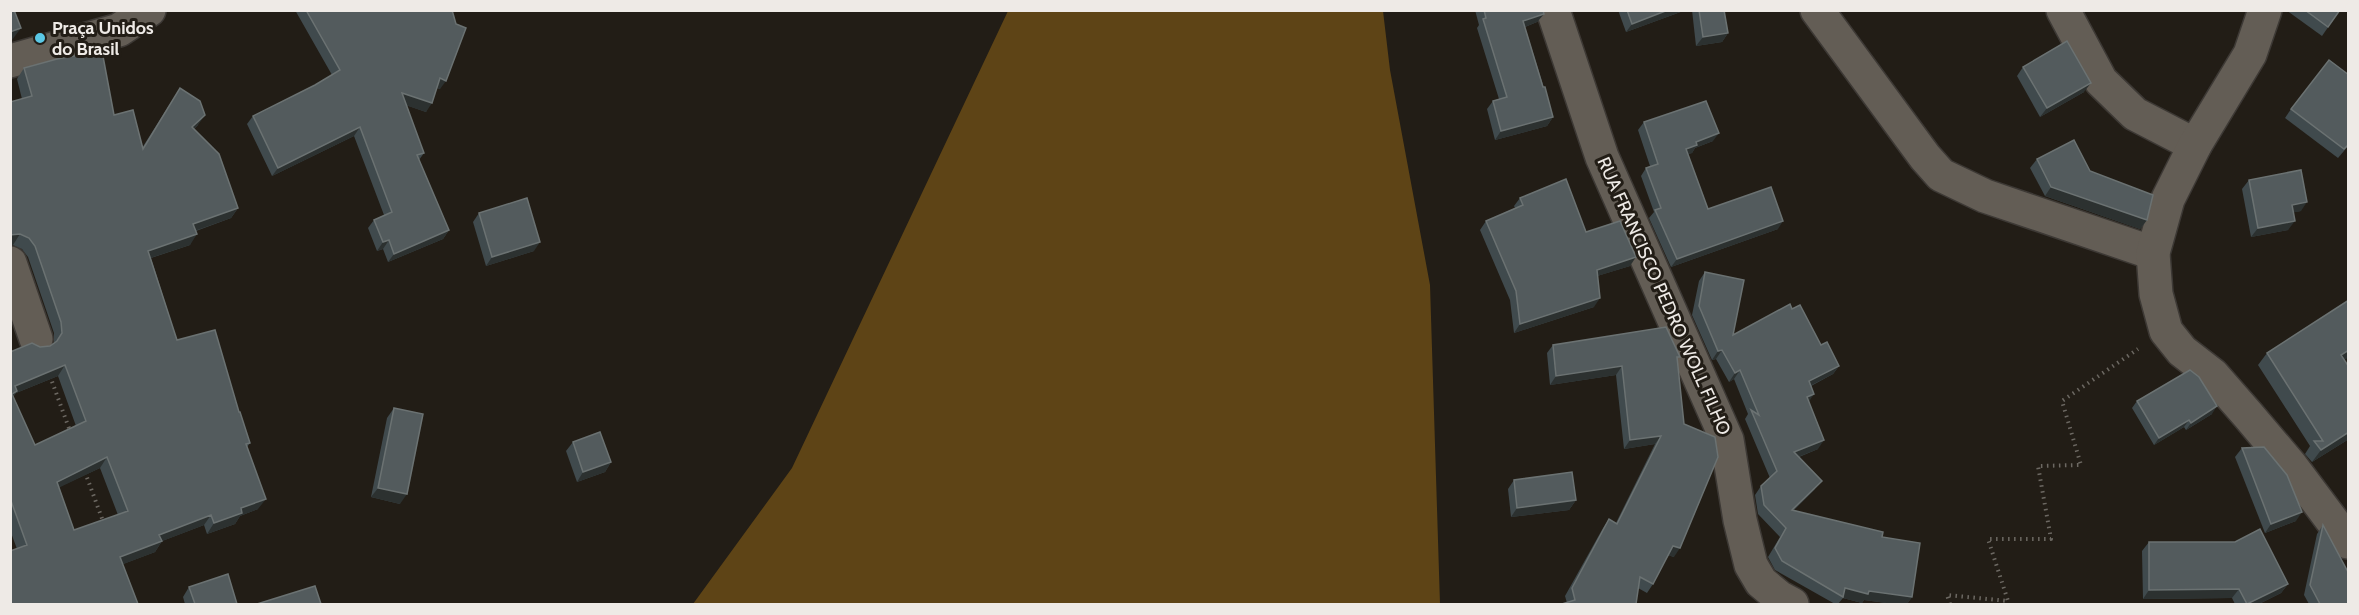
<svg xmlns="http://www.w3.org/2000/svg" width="2359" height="615" font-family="Cabin,sans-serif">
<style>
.forest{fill:#5e4416}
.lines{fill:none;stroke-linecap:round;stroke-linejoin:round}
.street-casing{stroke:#3d3935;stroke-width:36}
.path{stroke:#6c6862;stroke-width:4;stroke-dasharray:1.5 4.5;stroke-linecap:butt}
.street{stroke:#635d55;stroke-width:33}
.wall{fill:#404a4d;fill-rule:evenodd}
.shaded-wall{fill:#2c3130}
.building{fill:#535b5d;stroke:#6b7272;stroke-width:1.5;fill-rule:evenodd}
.poi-dot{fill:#5ac8e6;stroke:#221d16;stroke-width:2}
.labels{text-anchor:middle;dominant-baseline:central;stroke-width:6;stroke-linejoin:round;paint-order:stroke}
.poi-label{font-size:18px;font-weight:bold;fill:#eeeae6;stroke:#221d16;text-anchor:start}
.street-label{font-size:18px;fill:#eeeae6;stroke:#221d16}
</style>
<rect width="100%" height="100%" fill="#221d16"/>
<!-- forest -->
<path class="forest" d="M1008,11H1383L1390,70L1430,285L1440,604H693L792,468Z"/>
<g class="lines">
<!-- street casing -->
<g class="street-casing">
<g id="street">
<path d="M1553,10L1602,157L1727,440L1740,520L1751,565L1761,582L1779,597L1792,604"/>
<path d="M1817,10L1925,157L1941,175L1985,196L2153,253"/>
<path d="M2063,10L2101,81L2135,114L2195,145"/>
<path d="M2265,10L2250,54L2195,145L2168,199L2153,253L2156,294L2166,331L2182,351L2213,375L2248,415L2292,467L2348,542"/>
<path d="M10,61L119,30L149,10"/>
<path d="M10,263L36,339"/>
</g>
</g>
<!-- path -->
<g class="path">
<path d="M50,376L70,431"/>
<path d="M85,472L104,524"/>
<path d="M1950,604L1947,595L2008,601L1988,539H2051L2038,466L2081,465L2062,401L2138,349"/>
</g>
<!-- street -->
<use href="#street" class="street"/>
</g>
<!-- wall -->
<g class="wall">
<path d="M295,10H452L440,89L437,88L426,112L406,105L424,153L419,160L449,230L443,239L388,262L383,249L377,251L368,228L374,220L384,215L354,136L272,176L247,124L253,116L315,85L332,75Z"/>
<path d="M1475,10H1543L1544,14L1537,22L1525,27L1553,117L1547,126L1495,140L1487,109L1493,101L1499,99L1477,28L1479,25Z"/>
<path d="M1618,10H1686L1626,32Z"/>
<path d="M1692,10H1724L1728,33L1722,42L1696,46Z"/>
<path d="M2286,10H2340L2322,36Z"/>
<path d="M2023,67L2084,92L2040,117L2017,76Z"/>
<path d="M24,68L114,115L142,148L180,88L198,125L194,129L238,208L231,218L196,231L190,245L151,258L177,340L239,412L250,443L247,447L258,509L240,516L235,524L207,534L204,525L162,541L155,552L123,564L17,549L10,530V352L50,346L54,343V333L28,257L22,249L13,245H10V102L22,99L17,79ZM58,376L76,426L35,445L13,397L16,393ZM100,468L118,515L74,530L59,487Z"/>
<path d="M2291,109L2349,145L2338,158L2285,118Z"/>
<path d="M1644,122L1713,141L1695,148L1692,153L1688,154L1708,209L1778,229L1671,267L1649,218L1654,212L1641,176L1646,168L1650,166L1638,130Z"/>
<path d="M2037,159L2090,171L2147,220L2140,229L2045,196L2030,168Z"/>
<path d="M2249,180L2301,211L2294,212L2288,230L2251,237L2242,189Z"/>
<path d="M1520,198L1586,232L1630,266L1597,276L1594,307L1514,333L1510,300L1480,230L1486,221L1515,208L1514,206Z"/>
<path d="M479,213L534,251L486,266L473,222Z"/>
<path d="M1705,272L1733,335L1792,309L1821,345L1839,366L1833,374L1811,386L1809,402L1818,449L1799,457L1815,489L1794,510L1882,537L1912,597L1907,604H1894L1864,600L1862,603L1843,598L1838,604H1835L1775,570L1768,557L1780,537L1758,514L1755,495L1761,486L1770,478L1745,419L1748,414L1734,379L1729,382L1716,359L1712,360L1692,315L1699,281Z"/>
<path d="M1553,345L1677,361L1674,557L1668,555L1653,584L1647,593L1638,588L1567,603L1565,596L1603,528L1609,519L1616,523L1655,444L1624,449L1616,375L1550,385L1547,353Z"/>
<path d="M2267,353L2344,360L2349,367V439L2312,462L2305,454L2310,446L2258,365Z"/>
<path d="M2137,401L2212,414L2186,430L2184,427L2154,445L2132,408Z"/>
<path d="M394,408L400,504L371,497L387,418Z"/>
<path d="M573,442L611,462L605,472L577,482L566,451Z"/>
<path d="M2242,448L2296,521L2265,533L2235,457Z"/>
<path d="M1514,480L1576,500L1569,510L1511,517L1508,489Z"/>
<path d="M2323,525L2349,604H2309L2304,595L2317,534Z"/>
<path d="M2149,542L2288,584L2281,593L2259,604H2235L2232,598L2143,599L2142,551Z"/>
<path d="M189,587L237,604H185L183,597Z"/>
</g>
<!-- shaded-wall -->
<g class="shaded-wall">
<path d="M1668,10H1686L1626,32L1632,24Z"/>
<path d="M1544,14L1537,22L1517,30L1523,21Z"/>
<path d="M21,28L12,40L10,41V32Z"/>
<path d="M1728,33L1722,42L1696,46L1703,37Z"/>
<path d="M440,78L446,81L440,89L434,87Z"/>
<path d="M2091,83L2084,92L2040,117L2047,108Z"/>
<path d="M402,93L432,103L426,112L396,102Z"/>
<path d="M205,115L198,125L185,137L192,127Z"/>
<path d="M1553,117L1547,126L1495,140L1501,131Z"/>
<path d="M360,127L354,136L272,176L278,168Z"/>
<path d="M1719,133L1713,141L1695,148L1692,153L1681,157L1686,149L1696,142Z"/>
<path d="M2051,187L2147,220L2140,229L2045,196Z"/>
<path d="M2307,202L2301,211L2286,214L2292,205Z"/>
<path d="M238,208L231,218L186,234L193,224Z"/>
<path d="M1783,221L1778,229L1671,267L1677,259Z"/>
<path d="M2295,221L2288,230L2251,237L2258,228Z"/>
<path d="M449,230L443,239L388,262L394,254Z"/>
<path d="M20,234L13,245H10V235Z"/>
<path d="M197,234L190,245L141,261L148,251Z"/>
<path d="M389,240L383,249L377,251L383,242Z"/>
<path d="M540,242L534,251L486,266L492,257Z"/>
<path d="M1636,257L1630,266L1591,278L1597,270Z"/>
<path d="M1600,298L1594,307L1514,333L1520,324Z"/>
<path d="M1722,350L1716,359L1712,360L1718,351Z"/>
<path d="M2349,350V357L2332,368L2341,355Z"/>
<path d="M65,365L58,376L16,393L10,401V392L15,386Z"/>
<path d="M1622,366L1616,375L1550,385L1556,376Z"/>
<path d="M1839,366L1833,374L1802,390L1809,381Z"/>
<path d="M1740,370L1734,379L1729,382L1735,373Z"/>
<path d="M1814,394L1808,403L1807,397Z"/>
<path d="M2217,406L2212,414L2186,430L2191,423Z"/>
<path d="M2189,420L2184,427L2154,445L2159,438Z"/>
<path d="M2349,432V439L2312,462L2321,450Z"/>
<path d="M1661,436L1655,444L1624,449L1630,440Z"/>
<path d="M1824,440L1818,449L1788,461L1794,452Z"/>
<path d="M107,457L100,468L50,492L57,482Z"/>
<path d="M611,462L605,472L577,482L583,472Z"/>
<path d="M1822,481L1815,489L1785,519L1792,510Z"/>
<path d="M378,488L407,494L400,504L371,497Z"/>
<path d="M266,499L258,509L240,516L235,524L207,534L214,523L241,508Z"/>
<path d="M1576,500L1569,510L1511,517L1517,508Z"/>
<path d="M2302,512L2296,521L2265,533L2271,524Z"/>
<path d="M211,515L204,525L152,545L159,535Z"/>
<path d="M162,541L155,552L113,568L120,557Z"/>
<path d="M1673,546L1680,548L1674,557L1667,555Z"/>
<path d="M2288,584L2281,593L2259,604H2247Z"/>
<path d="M1845,588L1869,591L1912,597L1907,604H1894L1864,600L1862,603L1843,598Z"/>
<path d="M2239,589L2232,598L2143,599L2149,590Z"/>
</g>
<!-- building -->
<g class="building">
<path d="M10,10H14L21,28L10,32Z"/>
<path d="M306,10H452L456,24L466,28L446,81L440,78L432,103L402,93L424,153L417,155L449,230L394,254L389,240L383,242L374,220L392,212L360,127L278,168L253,116L315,85L340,70Z"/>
<path d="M1484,10H1543L1544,14L1523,21L1543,87H1545L1553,117L1501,131L1493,101L1507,97L1483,19L1486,18Z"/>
<path d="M1627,10H1668L1632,24Z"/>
<path d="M1699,10H1724L1728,33L1703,37Z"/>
<path d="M2305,10H2340L2328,27Z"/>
<path d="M2067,41L2091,83L2047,108L2023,67Z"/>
<path d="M102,51L114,115L133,110L143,149L180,88L200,101L205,115L192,127L219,154L238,208L193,224L197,234L148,251L177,340L215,330L239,412H240L250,443L246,444L266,499L241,508L242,513L214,523L211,515L159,535L162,541L120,557L138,604H10V551L27,545L10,498V352L32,343L40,347L50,346L57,341L62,333L61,322L35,246L29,238L20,234L10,235V102L32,96L24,68L57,59ZM65,365L86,421L35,445L12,394L17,391L15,386ZM107,457L128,511L74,530L57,482Z"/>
<path d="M2329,60L2349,75V144L2344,149L2291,109Z"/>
<path d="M1706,101L1719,133L1696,142L1697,145L1686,149L1708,209L1771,187L1783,221L1677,259L1655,210L1661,208L1646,168L1658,164L1644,122Z"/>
<path d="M2074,140L2090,171L2153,195L2147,220L2051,187L2037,159Z"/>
<path d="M2301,170L2307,202L2292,205L2295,221L2258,228L2249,180Z"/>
<path d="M1566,179L1586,232L1620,221L1636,257L1597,270L1600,298L1520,324L1516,291L1486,221L1523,205L1520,198Z"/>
<path d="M527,198L540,242L492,257L479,213Z"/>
<path d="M1705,272L1744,280L1733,335L1790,304L1792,309L1800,305L1821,345L1827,342L1839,366L1809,381L1814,394L1807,397L1824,440L1794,452L1822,481L1792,510L1883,532L1882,537L1920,543L1912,597L1869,591L1868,594L1845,588L1843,597L1782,561L1775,548L1786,528L1764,505L1761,486L1777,471L1751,410L1759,415L1740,370L1735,373L1722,350L1718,351L1699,306Z"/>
<path d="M2349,300V350L2341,355L2349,367V432L2321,450L2314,441H2323L2267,353Z"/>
<path d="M1666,327L1680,357H1677L1684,424L1715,437L1718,457L1680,548L1673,546L1653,584L1640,577L1636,604H1562L1575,600L1572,588L1609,519L1617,524L1661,436L1630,440L1622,366L1556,376L1553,345Z"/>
<path d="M2190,370L2199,377L2217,406L2191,423L2189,420L2159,438L2137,401Z"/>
<path d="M394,408L423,414L407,494L378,488Z"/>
<path d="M600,432L611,462L583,472L573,442Z"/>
<path d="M2264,447L2287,475L2302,512L2271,524L2242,448Z"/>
<path d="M1572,472L1576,500L1517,508L1514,480Z"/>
<path d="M2323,525L2349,574V604H2320L2310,585Z"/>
<path d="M2260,529L2288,584L2247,604L2239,589L2149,590V542H2235Z"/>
<path d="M228,574L237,604H195L189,587Z"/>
<path d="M315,586L321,604H257Z"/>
</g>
<!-- markers -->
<circle class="poi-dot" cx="40" cy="38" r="6"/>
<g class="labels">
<!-- poi labels -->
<g class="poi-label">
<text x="52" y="28">Praça Unidos<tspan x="52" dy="21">do Brasil</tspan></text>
</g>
<!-- street labels -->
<g class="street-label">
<text transform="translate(1664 296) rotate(66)">RUA FRANCISCO PEDRO WOLL FILHO</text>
</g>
</g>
<!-- border -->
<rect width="2359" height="615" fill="none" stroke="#eeeae6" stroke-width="24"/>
</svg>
